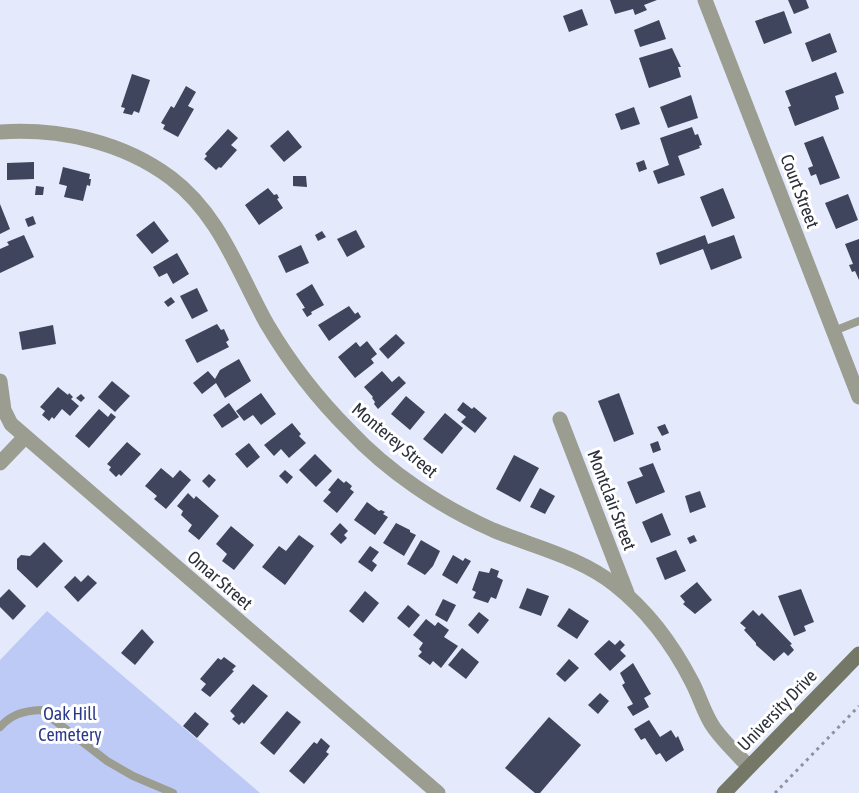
<svg xmlns="http://www.w3.org/2000/svg" width="859" height="793" font-family="'Asap Condensed',sans-serif">
<style>
.green{fill:#bdcaf6}
.building{fill:#3e455c}
.lines{fill:none;stroke-linecap:round;stroke-linejoin:round}
.path{stroke:#8d92a0;stroke-width:3;stroke-dasharray:3 4.5;stroke-linecap:butt}
.service{stroke:#9b9d91;stroke-width:8}
.minor{stroke:#9b9d91;stroke-width:15}
.secondary{stroke:#757866;stroke-width:15}
.labels{text-anchor:middle;dominant-baseline:central;stroke-width:6;stroke-linejoin:round;paint-order:stroke}
.street-label{font-size:18px;fill:#2d313c;stroke:#fff}
.park-label{font-size:18px;fill:#2c398a;stroke:#fff}
</style>
<rect width="100%" height="100%" fill="#e4eafb"/>
<!-- green -->
<path class="green" d="M47,611L260,793H0V660Z"/>
<!-- building -->
<g class="building">
<path d="M610,0H657L644,5L647,10L635,15L633,9L615,14Z"/>
<path d="M788,0H806L809,8L794,14Z"/>
<path d="M582,9L588,25L569,32L563,16Z"/>
<path d="M784,11L792,33L764,44L755,21Z"/>
<path d="M659,20L666,39L640,47L634,30Z"/>
<path d="M830,33L837,52L812,62L805,43Z"/>
<path d="M672,48L681,67H678L681,77L649,88L639,58Z"/>
<path d="M836,72L844,93L835,96L839,109L795,126L788,107L791,106L785,91Z"/>
<path d="M132,74L150,80L139,113L134,111L132,115L123,113L125,108L121,107Z"/>
<path d="M186,86L196,92L188,106L194,109L178,137L163,129L165,125L161,123L171,106L174,108Z"/>
<path d="M691,95L698,118L668,128L660,107Z"/>
<path d="M634,107L640,124L621,130L615,114Z"/>
<path d="M692,127L695,135L698,134L702,145L699,146L700,148L678,156L685,175L658,184L653,171L669,165L660,138Z"/>
<path d="M228,129L238,138L231,145L237,150L221,168L219,167L216,170L204,159L207,156L205,154Z"/>
<path d="M288,130L302,147L284,162L270,146Z"/>
<path d="M823,136L840,178L820,185L816,174L811,176L808,168L813,166L804,143Z"/>
<path d="M644,160L647,169L639,172L636,163Z"/>
<path d="M34,162V179L7,180V163Z"/>
<path d="M63,167L90,174L89,179H91L90,186L87,185L83,201L64,197L67,186L59,184Z"/>
<path d="M293,176H306L307,187L293,186Z"/>
<path d="M36,186L44,187L43,195H35Z"/>
<path d="M268,188L274,195L277,194L279,198L277,199L283,208L259,225L245,205Z"/>
<path d="M723,188L735,218L712,227L700,197Z"/>
<path d="M848,194L858,220L836,229L825,203Z"/>
<path d="M0,204L10,229L0,234Z"/>
<path d="M33,216L36,224L28,227L25,219Z"/>
<path d="M154,221L169,241L152,254L136,235Z"/>
<path d="M356,230L365,247L347,257L337,239Z"/>
<path d="M322,231L326,237L318,241L315,235Z"/>
<path d="M24,235L34,257L0,273V249L9,245L7,242Z"/>
<path d="M705,235L708,244L734,235L742,258L711,270L703,249L660,265L656,253Z"/>
<path d="M859,239V280L855,271L852,272L849,265L853,264L845,244Z"/>
<path d="M301,245L309,263L286,273L278,256Z"/>
<path d="M177,253L189,274L173,284L167,273L159,277L153,267Z"/>
<path d="M312,284L324,305L311,312L312,314L307,317L302,309L305,308L296,294Z"/>
<path d="M197,288L208,311L192,319L180,296Z"/>
<path d="M171,297L175,302L168,307L164,302Z"/>
<path d="M349,306L355,314L358,312L361,317L329,341L318,325Z"/>
<path d="M217,324L221,330L224,329L229,340L226,342L229,347L197,363L185,340Z"/>
<path d="M53,325L56,344L22,350L19,332Z"/>
<path d="M396,334L405,343L388,359L379,349Z"/>
<path d="M367,341L377,354L371,359L374,363L355,378L338,357L356,342L360,347Z"/>
<path d="M239,359L251,381L225,398L216,383L202,394L193,383L208,371L215,379L220,370Z"/>
<path d="M382,371L392,382L399,376L406,383L378,409L374,404L375,402L372,398L373,397L364,387Z"/>
<path d="M112,381L130,396L115,412L98,397Z"/>
<path d="M58,387L68,395L69,393L73,397L71,399L79,406L70,416L62,409L54,419L52,417L49,421L42,415L45,411L40,407Z"/>
<path d="M261,393L276,414L261,425L253,415L244,421L236,411Z"/>
<path d="M619,393L634,434L614,442L598,401Z"/>
<path d="M81,394L85,398L81,402L76,398Z"/>
<path d="M406,396L425,412L410,430L391,414Z"/>
<path d="M463,402L472,409L474,407L487,418L475,433L461,422L466,417L457,410Z"/>
<path d="M229,403L239,417L222,428L213,415Z"/>
<path d="M99,409L108,417L111,413L116,417L89,448L75,436Z"/>
<path d="M445,413L463,428L442,454L423,439Z"/>
<path d="M292,423L301,434L299,436L306,443L289,458L281,449L274,456L264,445Z"/>
<path d="M665,424L669,433L662,436L657,427Z"/>
<path d="M658,441L661,450L653,453L650,444Z"/>
<path d="M127,442L141,454L121,476L119,474L116,477L109,470L111,467L107,464Z"/>
<path d="M249,443L260,457L247,468L235,454Z"/>
<path d="M315,454L332,471L316,487L299,470Z"/>
<path d="M514,455L539,468L520,502L496,489Z"/>
<path d="M653,463L665,492L636,504L627,482L643,476L639,468Z"/>
<path d="M161,468L173,478L180,470L191,480L166,509L154,499L157,496L145,486Z"/>
<path d="M285,470L293,477L287,484L279,476Z"/>
<path d="M209,474L216,480L209,488L202,481Z"/>
<path d="M338,478L344,483L346,481L352,486L350,489L354,492L337,513L323,501L331,492L328,490Z"/>
<path d="M540,488L555,496L545,514L530,507Z"/>
<path d="M700,491L706,507L690,513L685,496Z"/>
<path d="M188,493L194,499L196,496L219,516L199,540L188,531L192,525L181,515L183,511L177,506Z"/>
<path d="M367,502L379,511L381,510L385,512L383,514L388,517L375,535L354,520Z"/>
<path d="M662,513L671,535L651,543L642,522Z"/>
<path d="M340,523L348,531L344,535L347,538L341,544L330,534Z"/>
<path d="M396,523L410,530V532L416,535L404,556L383,543Z"/>
<path d="M231,526L254,545L234,570L222,561L227,554L216,544Z"/>
<path d="M299,535L314,546L285,585L262,567L279,546L286,551Z"/>
<path d="M694,535L697,541L690,544L687,538Z"/>
<path d="M421,540L440,551L433,566L425,575L407,564Z"/>
<path d="M44,542L63,561L37,588L17,569V559L21,555L30,556Z"/>
<path d="M370,546L379,552L372,561L377,565L372,572L358,562Z"/>
<path d="M676,550L686,571L665,580L656,558Z"/>
<path d="M453,555L463,561L465,558L471,561L457,584L442,575Z"/>
<path d="M491,568L499,571L497,577L503,580L496,599L491,597L488,603L473,598L476,592L472,590L479,571L489,573Z"/>
<path d="M88,575L97,583L78,602L64,587L75,576L81,582Z"/>
<path d="M697,582L712,600L695,614L683,604L685,602L680,596Z"/>
<path d="M527,588L549,596L541,616L519,608Z"/>
<path d="M9,589L26,606L13,620L0,607V598Z"/>
<path d="M801,589L814,622L804,626L806,631L794,636L778,596Z"/>
<path d="M365,591L379,603L363,623L349,611Z"/>
<path d="M443,599L456,605L447,622L435,615Z"/>
<path d="M408,605L420,615L409,628L397,618Z"/>
<path d="M569,608L589,621L577,639L557,626Z"/>
<path d="M753,610L759,616L762,613L792,644L790,645L794,650L788,656L784,652L774,661L756,645V643L744,630L746,628L740,623Z"/>
<path d="M479,612L489,620L478,634L468,625Z"/>
<path d="M426,619L435,626L438,622L449,630L444,637L458,646L441,668L433,661L430,665L418,656L422,652L419,649L423,643L413,635Z"/>
<path d="M142,629L154,642L135,665L121,653Z"/>
<path d="M609,640L615,645L620,640L625,645L620,650L626,656L610,671L594,654Z"/>
<path d="M462,648L479,662L466,679L448,665Z"/>
<path d="M224,657L236,666L232,670L234,671L210,697L201,690L206,684L200,679L218,658L221,660Z"/>
<path d="M569,659L579,668L565,682L556,674Z"/>
<path d="M633,663L651,694L644,698L649,707L633,716L627,707L633,704L622,685L625,683L620,673Z"/>
<path d="M253,684L268,696L244,724L242,722L239,725L232,719L235,716L230,711Z"/>
<path d="M600,693L609,701L598,714L588,705Z"/>
<path d="M287,711L301,722L274,755L260,743Z"/>
<path d="M195,712L209,724L197,738L183,726Z"/>
<path d="M549,717L581,745L540,793H535L505,768Z"/>
<path d="M649,720L660,737L671,730L676,738L678,736L684,750L666,762L660,753L656,755L645,738L641,740L634,729Z"/>
<path d="M321,738L330,746L326,752L329,754L304,784L289,771L314,742L317,744Z"/>
</g>
<g class="lines">
<!-- path -->
<path class="path" d="M775,793L859,706"/>
<!-- service -->
<g class="service">
<path d="M834,331L859,321"/>
<path d="M0,727C12,714 23,711 41,710L107,761L133,776L173,793"/>
</g>
<!-- minor -->
<g class="minor">
<path d="M705,0L859,397"/>
<path d="M0,132C60,128 123,142 171,178C220,215 238,272 267,324C290,363 317,398 349,430C388,472 441,507 493,530C534,547 580,557 615,585C648,611 673,645 692,682C700,697 704,714 714,728C724,742 737,754 749,767"/>
<path d="M0,381L4,410L11,424L438,793"/>
<path d="M560,419L627,593"/>
<path d="M0,463L25,437"/>
</g>
<!-- secondary -->
<path class="secondary" d="M724,793L859,654"/>
</g>
<g class="labels">
<!-- street labels -->
<g class="street-label">
<text transform="translate(800 191) rotate(69)">Court Street</text>
<text transform="translate(395 440) rotate(40)">Monterey Street</text>
<text transform="translate(612 500) rotate(69)">Montclair Street</text>
<text transform="translate(220 580) rotate(41)">Omar Street</text>
<text transform="translate(777 710) rotate(-46)">University Drive</text>
</g>
<!-- park labels -->
<g class="park-label">
<text x="70" y="713">Oak Hill<tspan x="70" dy="21">Cemetery</tspan></text>
</g>
</g>
</svg>
